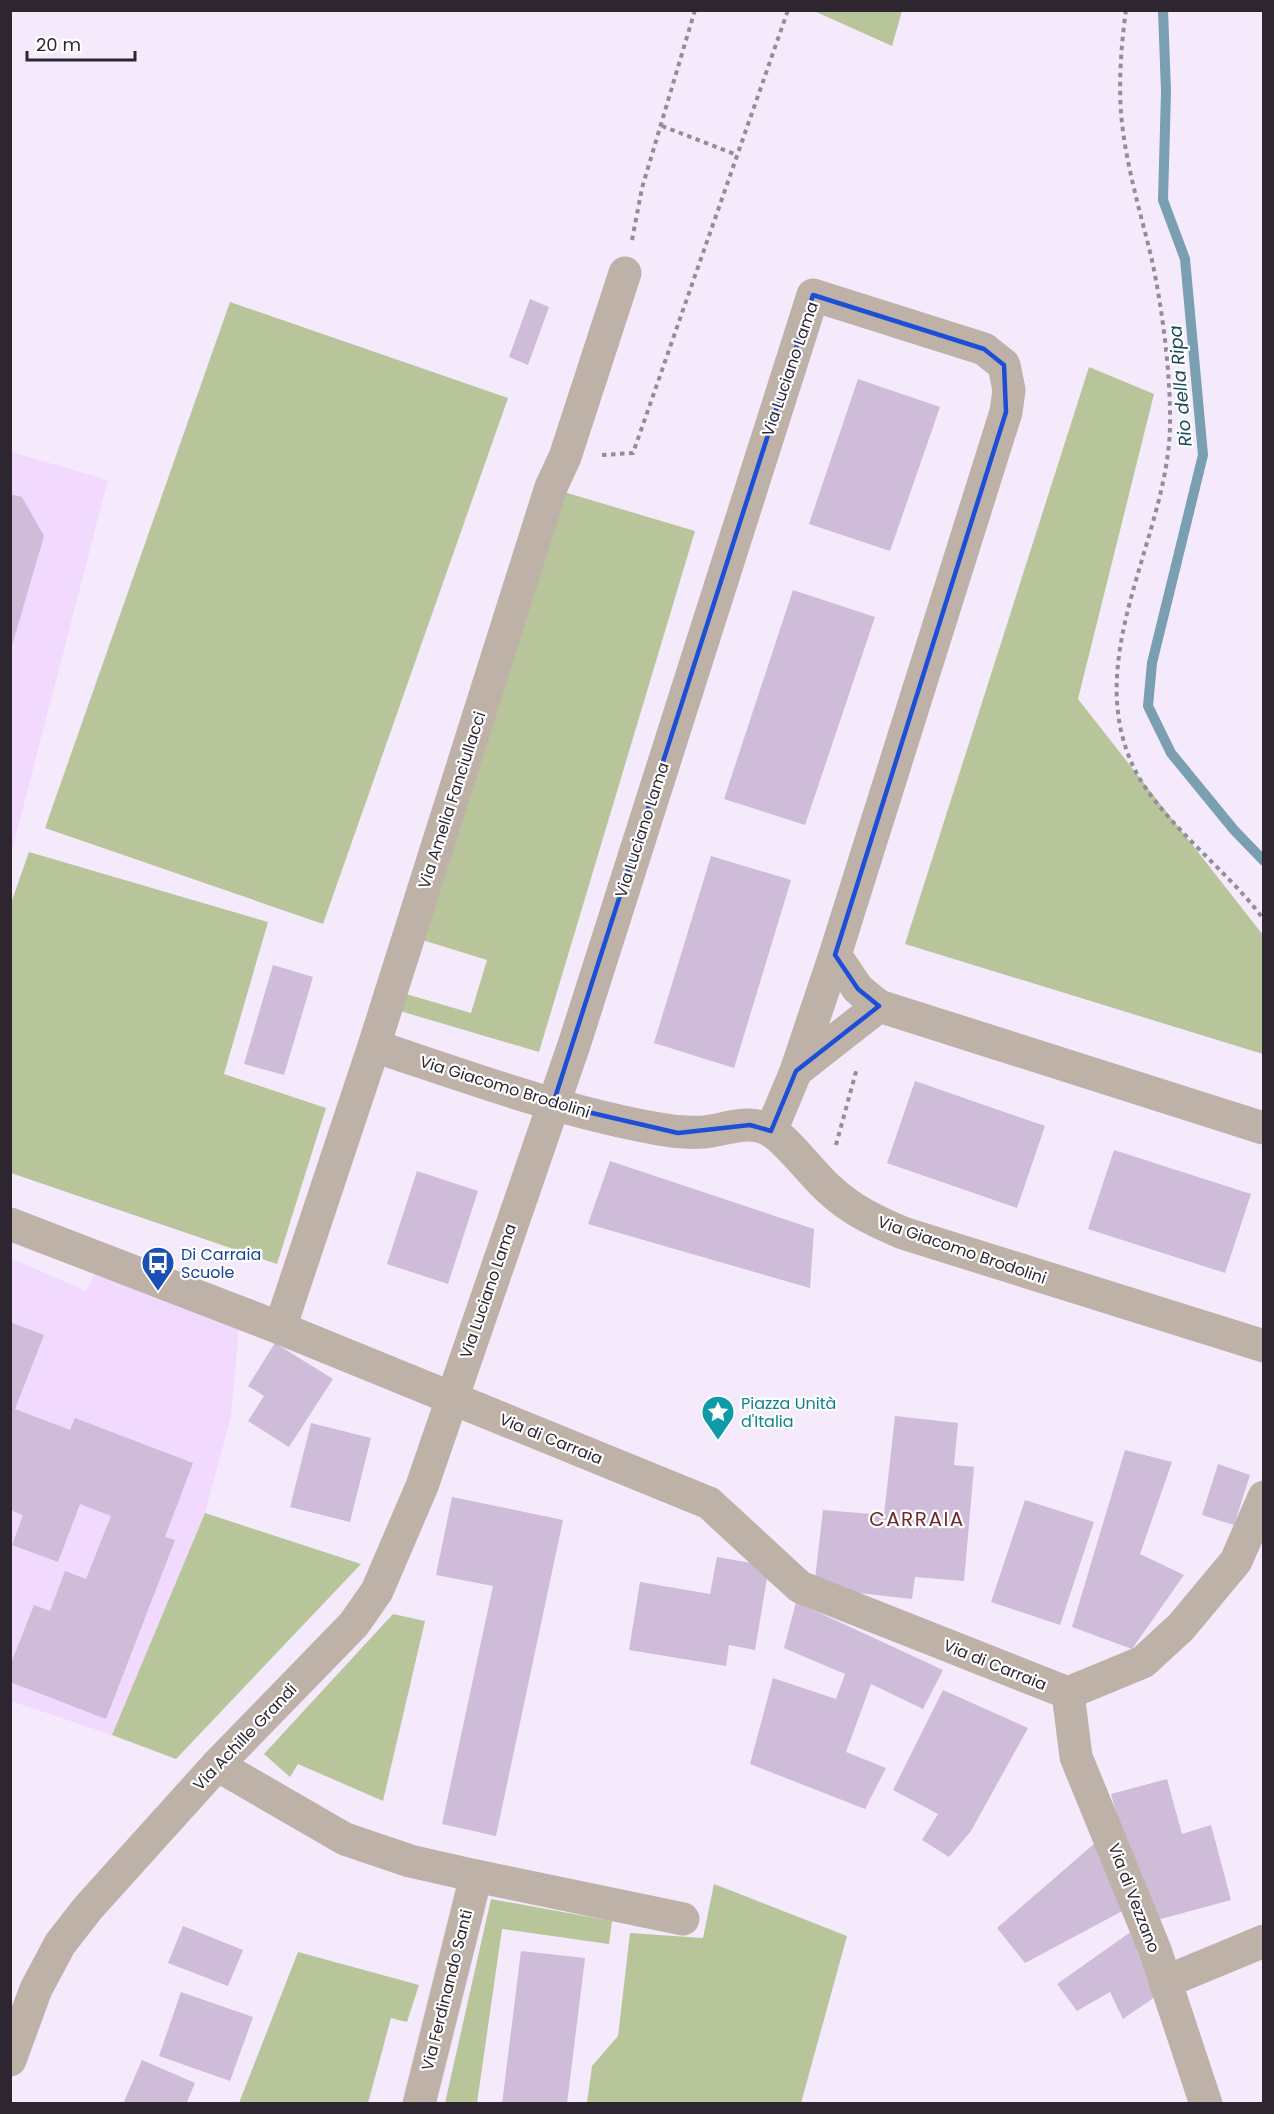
<svg xmlns="http://www.w3.org/2000/svg" width="1274" height="2114" font-family="Poppins,sans-serif">
<style>
.built{fill:#f1dafe}
.green{fill:#b8c499}
.lines{fill:none;stroke-linecap:round;stroke-linejoin:round}
.stream{stroke:#799fb1;stroke-width:10}
.building{fill:#cebcd8}
.path{stroke:#958c9b;stroke-width:4;stroke-dasharray:4.5 4.5;stroke-linecap:butt}
.minor{stroke:#beb1a8;stroke-width:33}
.marked{fill:none;stroke:#1d4ed8;stroke-width:4.5;stroke-linejoin:round}
.labels{text-anchor:middle;dominant-baseline:central;stroke-width:4.5;stroke-linejoin:round;paint-order:stroke}
.street-label{font-size:16px;fill:#2d2631;stroke:#fff}
.transit-label{font-size:16px;fill:#164399;stroke:#fff;text-anchor:start}
.culture-label{font-size:16px;fill:#0d838f;stroke:#fff;text-anchor:start}
.water-label{font-size:18px;font-style:italic;fill:#194a59;stroke:#fff}
.quarter-label{font-size:20px;letter-spacing:1.5px;fill:#702a2d;stroke:#fff}
</style>
<rect width="100%" height="100%" fill="#f5eafc"/>
<!-- built -->
<g class="built">
<path d="M11,452L108,480L11,854Z"/>
<path d="M11,1258L86,1291L96,1271L239,1328L231,1416L205,1513L112,1735L11,1701Z"/>
</g>
<!-- green -->
<g class="green">
<path d="M814,11H902L892,46Z"/>
<path d="M230,302L508,398L323,924L45,828Z"/>
<path d="M1089,367L1154,394L1078,699L1263,935V1054L905,944Z"/>
<path d="M554,489L695,531L539,1052L400,1011L406,994L471,1013L487,960L419,939Z"/>
<path d="M29,852L268,922L224,1074L326,1108L277,1264L11,1173V903Z"/>
<path d="M205,1513L361,1564L176,1759L112,1735Z"/>
<path d="M393,1614L425,1621L383,1801L298,1764L290,1777L264,1754Z"/>
<path d="M714,1884L847,1936L801,2103H587L592,2066L618,2036L630,1933L703,1938Z"/>
<path d="M491,1899L612,1921L609,1944L502,1929L477,2103H445Z"/>
<path d="M298,1952L419,1985L407,2022L391,2018L368,2103H239Z"/>
</g>
<g class="lines">
<!-- stream -->
<path class="stream" d="M1163,10L1166,92L1163,200L1185,259L1203,455L1152,663L1148,706L1171,753L1234,830L1264,861"/>
</g>
<!-- building -->
<g class="building">
<path d="M530,299L549,307L528,365L509,357Z"/>
<path d="M858,379L940,407L890,551L809,524Z"/>
<path d="M10,494L22,497L44,536L11,649Z"/>
<path d="M793,590L875,617L805,825L724,799Z"/>
<path d="M711,856L791,880L734,1068L654,1043Z"/>
<path d="M273,965L313,977L284,1075L244,1064Z"/>
<path d="M915,1081L1045,1126L1017,1208L887,1163Z"/>
<path d="M1114,1150L1251,1194L1225,1273L1088,1229Z"/>
<path d="M610,1161L814,1229L810,1288L588,1224Z"/>
<path d="M417,1171L478,1191L448,1284L387,1264Z"/>
<path d="M10,1322L44,1335L15,1409L70,1430L75,1418L193,1463L165,1537L175,1540L106,1719L10,1682V1666L34,1605L50,1611L65,1571L86,1579L111,1516L80,1504L58,1562L12,1545L23,1515L10,1510Z"/>
<path d="M275,1343L333,1379L289,1447L248,1421L264,1396L248,1386Z"/>
<path d="M895,1416L958,1423L954,1465L974,1467L964,1581L915,1577L912,1599L814,1588L823,1510L884,1515Z"/>
<path d="M311,1423L371,1438L350,1522L290,1507Z"/>
<path d="M1125,1450L1172,1462L1140,1554L1184,1575L1132,1649L1072,1627Z"/>
<path d="M1218,1464L1250,1475L1234,1525L1202,1515Z"/>
<path d="M452,1497L563,1520L496,1836L442,1824L493,1586L436,1575Z"/>
<path d="M1025,1500L1094,1522L1060,1625L991,1602Z"/>
<path d="M717,1557L769,1566L755,1650L729,1645L726,1666L629,1650L640,1582L710,1594Z"/>
<path d="M796,1602L943,1670L923,1709L871,1684L846,1752L886,1768L865,1809L750,1764L773,1678L836,1699L845,1674L784,1648Z"/>
<path d="M943,1690L1028,1728L971,1831L949,1857L922,1840L938,1814L893,1790Z"/>
<path d="M1167,1779L1182,1834L1211,1825L1231,1900L1146,1923L1111,1794Z"/>
<path d="M1095,1843L1128,1908L1025,1963L997,1928Z"/>
<path d="M183,1926L243,1950L228,1986L168,1963Z"/>
<path d="M1132,1931L1155,1997L1123,2019L1110,1992L1077,2011L1057,1984Z"/>
<path d="M521,1951L585,1958L567,2104H502Z"/>
<path d="M181,1992L253,2017L230,2081L159,2056Z"/>
<path d="M142,2060L195,2083L186,2104H123Z"/>
</g>
<g class="lines">
<!-- path -->
<g class="path">
<path d="M1126,10C1121,46 1118,87 1122,123C1127,168 1140,211 1151,256C1162,305 1171,375 1170,426C1168,535 1085,651 1130,759C1153,817 1226,867 1264,920"/>
<path d="M662,126L737,155"/>
<path d="M632,240L642,188L695,10"/>
<path d="M602,455L633,453L788,10"/>
<path d="M836,1145L857,1068"/>
</g>
<!-- minor -->
<g class="minor">
<path d="M835,955L858,989L879,1006"/>
<path d="M374,1046C468,1077 562,1112 659,1129C674,1132 689,1133 704,1132C726,1130 749,1118 771,1131C787,1140 813,1175 829,1189C851,1210 875,1221 903,1233L1264,1346"/>
<path d="M796,1071L879,1006L1263,1128"/>
<path d="M10,1224L280,1328L709,1503L800,1587L1068,1693"/>
<path d="M280,1328L374,1046L551,487L565,457L625,273"/>
<path d="M1068,1693L1076,1757L1155,1950L1206,2104"/>
<path d="M1068,1693L1143,1662L1181,1627L1236,1561L1264,1497"/>
<path d="M217,1765L345,1839L410,1861L476,1876L419,2104"/>
<path d="M476,1876L683,1919"/>
<path d="M1165,1982L1264,1941"/>
<path d="M10,2060L36,1989L60,1944L88,1908L217,1765L354,1624L377,1591L422,1486L575,1042L813,295L984,349L1004,365L1009,390L1006,412L835,955L796,1071L771,1131"/>
</g>
</g>
<!-- marked area -->
<path class="marked" d="M813,295L984,349L1004,365L1006,412L835,955L858,989L879,1006L796,1071L771,1131L750,1125L678,1133L553,1104Z"/>
<!-- icons -->
<defs>
<g id="bus-pin" transform="scale(1.725)"><path d="M0 17L-7.5 6A9.5 9.5 0 1 1 7.5 6Z" fill="#1a4fb4" stroke="#fff"/><path d="M-5-6H5V4H4V6H2V4H-2V6H-4V4H-5ZM-3.5-4V0h7V-4ZM-3.5 1.2v1.5H-2V1.2ZM2 1.2v1.5H3.5V1.2Z" fill="#fff"/></g>
<g id="sight-pin" transform="scale(1.725)"><path d="M0 17L-7.5 6A9.5 9.5 0 1 1 7.5 6Z" fill="#0f9aa8" stroke="#fff"/><path d="M0-6L1.8-2.2L6-1.7L2.9 1.2L3.7 5.4L0 3.3L-3.7 5.4L-2.9 1.2L-6-1.7L-1.8-2.2Z" fill="#fff"/></g>
</defs>
<g fill-rule="evenodd">
<use href="#bus-pin" x="158" y="1263"/>
<use href="#sight-pin" x="718" y="1412"/>
</g>
<g class="labels">
<!-- street labels -->
<g class="street-label">
<text transform="translate(790 369) rotate(-71)">Via Luciano Lama</text>
<text transform="translate(452 800) rotate(-72)">Via Amelia Fanciullacci</text>
<text transform="translate(642 830) rotate(-72)">Via Luciano Lama</text>
<text transform="translate(505 1087) rotate(17)">Via Giacomo Brodolini</text>
<text transform="translate(962 1250) rotate(19)">Via Giacomo Brodolini</text>
<text transform="translate(488 1291) rotate(-71)">Via Luciano Lama</text>
<text transform="translate(551 1439) rotate(22)">Via di Carraia</text>
<text transform="translate(995 1665) rotate(22)">Via di Carraia</text>
<text transform="translate(245 1737) rotate(-46)">Via Achille Grandi</text>
<text transform="translate(1134 1898) rotate(69)">Via di Vezzano</text>
<text transform="translate(447 1990) rotate(-76)">Via Ferdinando Santi</text>
</g>
<!-- transit labels -->
<g class="transit-label">
<text x="181" y="1254">Di Carraia<tspan x="181" dy="18">Scuole</tspan></text>
</g>
<!-- culture labels -->
<g class="culture-label">
<text x="741" y="1403">Piazza Unità<tspan x="741" dy="18">d'Italia</tspan></text>
</g>
<!-- water labels -->
<g class="water-label">
<text transform="translate(1180 386) rotate(-95)">Rio della Ripa</text>
</g>
<!-- quarter labels -->
<g class="quarter-label">
<text x="917" y="1519">CARRAIA</text>
</g>
</g>
<!-- border -->
<rect width="1274" height="2114" fill="none" stroke="#2d2631" stroke-width="24"/>
<!-- scale -->
<path d="M27 51v9h108v-9" fill="none" stroke="#2d2631" stroke-width="3"/>
<text x="36" y="51" font-size="18" fill="#2d2631" stroke="#ffffff" stroke-width="4.5" paint-order="stroke">20 m</text>
</svg>
